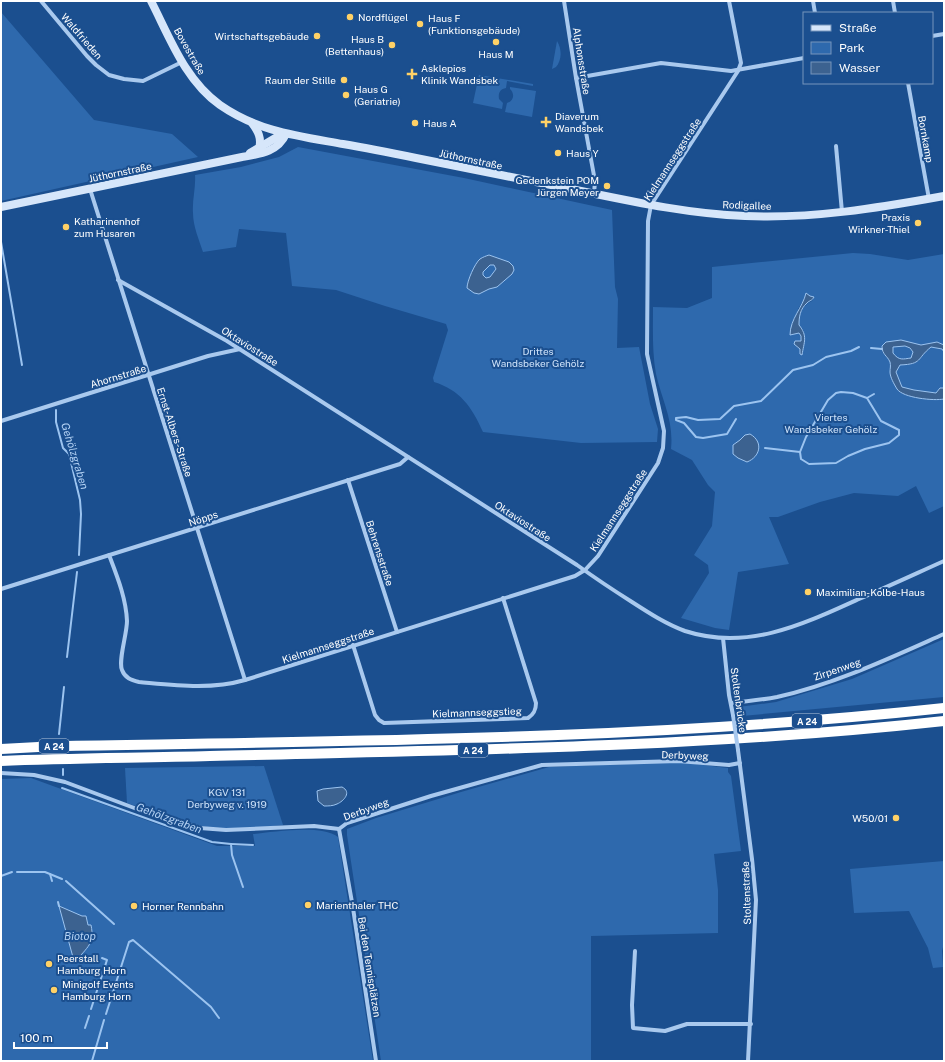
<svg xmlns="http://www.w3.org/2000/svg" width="945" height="1062" font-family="'Public Sans',sans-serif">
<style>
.green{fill:#2e69ad;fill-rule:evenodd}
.water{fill:#3c6290;stroke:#9cc4f0;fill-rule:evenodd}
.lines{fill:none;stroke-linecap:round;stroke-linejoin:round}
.stream{stroke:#9cc4f0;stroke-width:2}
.street{stroke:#a9c9ee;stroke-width:4}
.secondary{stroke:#d6e6fa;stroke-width:8}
.highway{stroke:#fff;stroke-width:10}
.street-bridge{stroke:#a9c9ee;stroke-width:4}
.poi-dot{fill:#ffd166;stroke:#1b4f8f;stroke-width:1.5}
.labels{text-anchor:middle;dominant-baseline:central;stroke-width:4;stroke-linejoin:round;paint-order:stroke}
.shield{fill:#1b4f8f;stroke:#bbcadd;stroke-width:1}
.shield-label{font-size:9px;font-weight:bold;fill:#fff}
.poi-label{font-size:10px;fill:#fff;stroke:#1b4f8f;text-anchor:start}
.street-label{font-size:10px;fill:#fff;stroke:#1b4f8f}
.park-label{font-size:10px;fill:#cfe3fa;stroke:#1b4f8f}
.water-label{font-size:11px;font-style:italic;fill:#b5d3f5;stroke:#1b4f8f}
</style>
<rect width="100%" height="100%" fill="#1b4f8f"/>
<!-- green -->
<g class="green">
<path d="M1,12L94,120L172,134L198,157L1,201Z"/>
<path d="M557,41C562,49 562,60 556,67L552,69Z"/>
<path d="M479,75L533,84V86L507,81L506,88C500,89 498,93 499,99L503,103L502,109L473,103Z"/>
<path d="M510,87L536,91L532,117L505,112L507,103C514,101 515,94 510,89Z"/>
<path d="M298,147L464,178L612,210L615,287L618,299L617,348L639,347L650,404L658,429L657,442L581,443L483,432C472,407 460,390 434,382L433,378L448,330L446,324L385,306L336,290L292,286L286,233L239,229L236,247L203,252C199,240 193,226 193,213C192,200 196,188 195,175L241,167L279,157ZM489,255L498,258L497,287L489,289L467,284L477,262Z"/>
<path d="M853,253L870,254L908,260L944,254V345L937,342L921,345L913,343L886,342L882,346V352L889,359L891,366L890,372L898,390L937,400L944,399V506L929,513L916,486L898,496L854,493L820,502L778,517H769L789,564L738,572L729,630L715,628L681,618L709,573L708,565L694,555L712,526L715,492L708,485L692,460L671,449C674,420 662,401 656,374C652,352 653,329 653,307L687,308L712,298V267ZM806,293L810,296L814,297L812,301C802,305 799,314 799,325L804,331L800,349L797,347C800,342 803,338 799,333H794L798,309L804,300Z"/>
<path d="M490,265H494L496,269L490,277L486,278L483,275V272Z"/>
<path d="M900,346C906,346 909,347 913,352L911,358C902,359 899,361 893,353V347Z"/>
<path d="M931,347L942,349L944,352V388H940L936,393L914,390L902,387L896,372L900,365C923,365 916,359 931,347Z"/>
<path d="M944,639V697L742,716L739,707L776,702L852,679Z"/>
<path d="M679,762L728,768V772L731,776L741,851L714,854L718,890V933L591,936V1061H381L347,835V829L376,818L461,792L549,767Z"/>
<path d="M264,766L283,825C254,828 223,831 195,825C172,819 149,811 127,803L125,768Z"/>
<path d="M31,778L217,846H255L253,834C273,832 321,824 338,837L373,1061H1V779Z"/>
<path d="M944,861V943L942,951L943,967L933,968L928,948L909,911L854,913L850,869Z"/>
</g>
<!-- water -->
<g class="water">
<path d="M489,255L509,262L513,266L514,270L512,274L497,287L489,289L479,294L474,293L467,288C467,281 475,263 480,259C483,257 486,256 489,255ZM490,265H494L496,269L490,277L486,278L483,275V272Z"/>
<path d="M806,293L810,296L814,297C812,301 810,300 807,303C800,309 799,317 799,325C808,336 804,342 802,355L800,354V349L794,344L795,341H801V336L799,333L790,335C790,319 803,307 806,293Z"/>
<path d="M901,340L921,345L937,342L944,345V352L942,349L931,347C916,359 923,364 900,365L896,372L902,387L914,390L936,393L940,388H944V399C934,401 903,398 897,389C894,384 890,377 890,372C890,368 891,366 890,362C887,355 882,355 882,346L886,342ZM905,346L910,348L913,352L911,358C903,359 899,361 893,353V347Z"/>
<path d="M750,434C764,442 760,457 747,462L738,458L733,454V445L740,440L745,435Z"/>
<path d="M342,787C352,792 344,801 337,804C333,806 328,806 324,806L318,801L317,791L323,789Z"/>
<path d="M59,906L82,916H86L88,925H91C95,944 87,947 76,961H74Z"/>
</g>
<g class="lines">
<!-- stream -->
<g class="stream">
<path d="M1,242L22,365"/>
<path d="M871,348L882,349"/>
<path d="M841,392L853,393L867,398L881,421L899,430V435L889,443L865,449L848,456L836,463L809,464L801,459L800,452L806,437L828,400L836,393Z"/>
<path d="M867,398L874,394"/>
<path d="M56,410V422L63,448L69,454L80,500L81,514L79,555"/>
<path d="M736,419L727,434L703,438L696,437L684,423L676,420V418L686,417L698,420L720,419L734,406L761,401L793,370L813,365L826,357L851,351L859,347"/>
<path d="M765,448L800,452"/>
<path d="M67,657L77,572"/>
<path d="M59,734L64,687"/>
<path d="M63,769V775"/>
<path d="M62,788L212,842L231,844L232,855L243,887"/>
<path d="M231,844L253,845"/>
<path d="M17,872H45L62,879"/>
<path d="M50,874L52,881"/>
<path d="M1,876L12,872"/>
<path d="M66,881L114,924"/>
<path d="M58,902L59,906"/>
<path d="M91,1009L107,960L102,958"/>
<path d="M106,1014L129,942L133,940L211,1007L219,1018"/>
<path d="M85,1028L89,1016"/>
<path d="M92,1061L104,1020"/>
</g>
<!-- street -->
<g class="street">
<path d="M41,1L87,56L96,65L109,75L124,79L143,81L182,62"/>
<path d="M564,1L576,78L595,181L594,194"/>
<path d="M813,1L815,13"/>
<path d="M893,1L895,13"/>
<path d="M932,36L944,34"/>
<path d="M576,78L661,63L731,71L804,58"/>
<path d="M908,83L929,199"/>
<path d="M836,146L842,212"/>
<path d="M90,189L245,680"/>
<path d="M118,280L227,341L577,565C595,578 613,590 632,602C649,613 666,624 685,631C747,651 802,625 859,599C887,587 915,574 944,561"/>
<path d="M1,421L208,356L240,349"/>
<path d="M348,480L397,632"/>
<path d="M109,555C117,576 126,598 127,621C127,634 118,661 122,670C125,678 131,680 139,682C173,685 211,690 245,680L575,576L585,570L598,556L658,463L663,448L664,431L647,354L648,221L651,205L738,71L741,63L729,1"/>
<path d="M1,589L400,464L408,457"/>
<path d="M723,638L729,695L733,715"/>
<path d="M353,645L375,715L379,720L384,723L528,718C534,714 536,710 536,703L503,598"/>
<path d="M731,703C746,701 762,700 777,697C835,684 890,658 944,634"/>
<path d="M738,750L752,859L756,900L748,1061"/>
<path d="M1,773L34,775L65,782L145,812L200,828L226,830L314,826L339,829L347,823L431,796L542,765L678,761L729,765L740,763"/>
<path d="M339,829L353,908L376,1061"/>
<path d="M635,951L632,1005L633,1028L665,1031L687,1024H751"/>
</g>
<!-- secondary -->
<g class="secondary">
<path d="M151,1C170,38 185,80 220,105C259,132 298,136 343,144C367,148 392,153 416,158C473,169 529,181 586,192C639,203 692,214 745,216C812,219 878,208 944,196"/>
<path d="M252,123C258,131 262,138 259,149"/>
<path d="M250,153L277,137L286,134"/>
<path d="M1,207L242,157C260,154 278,152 286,134"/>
</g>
<!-- highway -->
<g class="highway">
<path d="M1,749L57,746C353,741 649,740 944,708"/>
<path d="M1,761C70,758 140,758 210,756C455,750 700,748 944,721"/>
</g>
<!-- street-bridge -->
<path class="street-bridge" d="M733,715L738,750"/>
</g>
<!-- markers -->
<g class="poi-dot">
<circle cx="350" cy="17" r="4"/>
<circle cx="420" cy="24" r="4"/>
<circle cx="317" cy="36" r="4"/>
<circle cx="496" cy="42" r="4"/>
<circle cx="392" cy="45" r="4"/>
<path d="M410 68h4v4h4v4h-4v4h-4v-4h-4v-4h4z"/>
<circle cx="344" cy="80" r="4"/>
<circle cx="346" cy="95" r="4"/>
<path d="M544 116h4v4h4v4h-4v4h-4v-4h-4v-4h4z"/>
<circle cx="415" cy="123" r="4"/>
<circle cx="558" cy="153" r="4"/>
<circle cx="607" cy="186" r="4"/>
<circle cx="918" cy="223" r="4"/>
<circle cx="66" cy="227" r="4"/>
<circle cx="808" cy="592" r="4"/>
<circle cx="896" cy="818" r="4"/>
<circle cx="308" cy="905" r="4"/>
<circle cx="134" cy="906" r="4"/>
<circle cx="49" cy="964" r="4"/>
<circle cx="54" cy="990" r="4"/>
</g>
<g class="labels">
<!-- shield labels -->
<g class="shield">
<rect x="792" y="714" width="30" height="14" rx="3"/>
<rect x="39" y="739" width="30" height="14" rx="3"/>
<rect x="458" y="743" width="30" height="14" rx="3"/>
</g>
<g class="shield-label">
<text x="807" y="721">A 24</text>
<text x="54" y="746">A 24</text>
<text x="473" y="750">A 24</text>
</g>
<!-- poi labels -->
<g class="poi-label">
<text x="358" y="17">Nordflügel</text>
<text x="428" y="18">Haus F<tspan x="428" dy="12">(Funktionsgebäude)</tspan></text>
<text x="309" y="36" text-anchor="end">Wirtschaftsgebäude</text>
<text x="384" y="39" text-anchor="end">Haus B<tspan x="384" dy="12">(Bettenhaus)</tspan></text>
<text x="496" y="54" text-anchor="middle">Haus M</text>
<text x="421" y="68">Asklepios<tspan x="421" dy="12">Klinik Wandsbek</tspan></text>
<text x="336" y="80" text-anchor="end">Raum der Stille</text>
<text x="354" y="89">Haus G<tspan x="354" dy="12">(Geriatrie)</tspan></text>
<text x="555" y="116">Diaverum<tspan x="555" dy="12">Wandsbek</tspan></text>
<text x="423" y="123">Haus A</text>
<text x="566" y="153">Haus Y</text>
<text x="599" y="180" text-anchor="end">Gedenkstein POM<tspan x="599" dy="12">Jürgen Meyer</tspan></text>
<text x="910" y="217" text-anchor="end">Praxis<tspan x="910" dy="12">Wirkner-Thiel</tspan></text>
<text x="74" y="221">Katharinenhof<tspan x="74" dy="12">zum Husaren</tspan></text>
<text x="816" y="592">Maximilian-Kolbe-Haus</text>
<text x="888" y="818" text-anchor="end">W50/01</text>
<text x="316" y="905">Marienthaler THC</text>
<text x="142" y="906">Horner Rennbahn</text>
<text x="57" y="958">Peerstall<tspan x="57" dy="12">Hamburg Horn</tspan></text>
<text x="62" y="984">Minigolf Events<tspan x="62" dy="12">Hamburg Horn</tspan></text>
</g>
<!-- street labels -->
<g class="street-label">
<text transform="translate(82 36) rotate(49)">Waldfrieden</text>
<text transform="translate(190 51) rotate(60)">Bovestraße</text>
<text transform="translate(582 61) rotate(81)">Alphonsstraße</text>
<text transform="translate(926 139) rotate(80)">Bornkamp</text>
<text transform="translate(471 159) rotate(12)">Jüthornstraße</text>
<text transform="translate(672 159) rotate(-57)">Kielmannseggstraße</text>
<text transform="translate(120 172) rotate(-12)">Jüthornstraße</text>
<text transform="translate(747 205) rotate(2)">Rodigallee</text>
<text transform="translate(250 346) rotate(32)">Oktaviostraße</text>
<text transform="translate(118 376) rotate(-17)">Ahornstraße</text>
<text transform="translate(175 432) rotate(72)">Ernst-Albers-Straße</text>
<text transform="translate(618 510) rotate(-57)">Kielmannseggstraße</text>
<text transform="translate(203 518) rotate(-18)">Nöpps</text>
<text transform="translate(523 521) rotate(33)">Oktaviostraße</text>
<text transform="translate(380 553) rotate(72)">Behrensstraße</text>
<text transform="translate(328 645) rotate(-18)">Kielmannseggstraße</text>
<text transform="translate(837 669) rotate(-19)">Zirpenweg</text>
<text transform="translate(739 700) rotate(82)">Stoltenbrücke</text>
<text transform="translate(477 712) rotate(-2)">Kielmannseggstieg</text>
<text transform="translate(685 755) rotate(2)">Derbyweg</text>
<text transform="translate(366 809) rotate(-20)">Derbyweg</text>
<text transform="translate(746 893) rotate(-92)">Stoltenstraße</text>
<text transform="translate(370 967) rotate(81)">Bei den Tennisplätzen</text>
</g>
<!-- park labels -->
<g class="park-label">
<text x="538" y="351">Drittes<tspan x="538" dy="12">Wandsbeker Gehölz</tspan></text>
<text x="831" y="417">Viertes<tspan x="831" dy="12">Wandsbeker Gehölz</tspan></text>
<text x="227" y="792">KGV 131<tspan x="227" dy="12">Derbyweg v. 1919</tspan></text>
</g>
<!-- water labels -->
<g class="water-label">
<text transform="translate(75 456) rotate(73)">Gehölzgraben</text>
<text transform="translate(169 818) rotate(20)">Gehölzgraben</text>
<text x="80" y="936">Biotop</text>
</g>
</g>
<!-- border -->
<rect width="945" height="1062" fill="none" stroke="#ffffff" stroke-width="4"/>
<!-- legend -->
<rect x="803" y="12" width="130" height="72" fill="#1b4f8f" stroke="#7695bc"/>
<rect x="811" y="25" width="20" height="6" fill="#d6e6fa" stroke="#7695bc"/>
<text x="839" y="32" font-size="12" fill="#ffffff">Straße</text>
<rect x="811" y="42" width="20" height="12" fill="#2e69ad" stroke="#7695bc"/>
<text x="839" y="52" font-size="12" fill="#ffffff">Park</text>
<rect x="811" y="62" width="20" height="12" fill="#3c6290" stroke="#7695bc"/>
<text x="839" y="72" font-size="12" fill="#ffffff">Wasser</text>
<!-- scale -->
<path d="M14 1042v6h93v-6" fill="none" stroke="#ffffff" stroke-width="2"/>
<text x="20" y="1042" font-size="12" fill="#ffffff" stroke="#1b4f8f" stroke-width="3" paint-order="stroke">100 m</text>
</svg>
